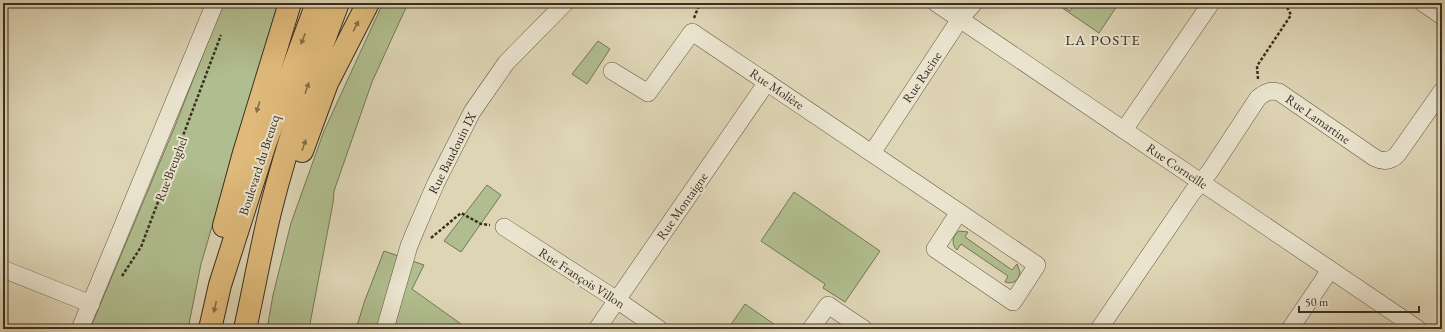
<svg xmlns="http://www.w3.org/2000/svg" width="1445" height="332" font-family="'EB Garamond',serif">
<style>
.green{fill:#b0bd8e;stroke:#757657}
.lines{fill:none;stroke-linecap:round;stroke-linejoin:round}
.street-casing{stroke:#635845;stroke-width:18}
.highway-casing{stroke:#3a2e20;stroke-width:24}
.path{stroke:#3a2e20;stroke-width:2.5;stroke-dasharray:3 2;stroke-linecap:butt}
.street{stroke:#eae4cf;stroke-width:17}
.highway{stroke:#dfba7a;stroke-width:22}
.oneway{fill:#846d48}
.labels{text-anchor:middle;dominant-baseline:central;stroke-width:4;stroke-linejoin:round;paint-order:stroke}
.street-label{font-size:13px;fill:#3a2e20;stroke:#eae4cf}
.quarter-label{font-size:15px;letter-spacing:1px;fill:#3a2e20;stroke:#eae4cf}
</style>
<rect width="100%" height="100%" fill="#ded5b5"/>
<filter id="stains"><feTurbulence type="fractalNoise" baseFrequency=".005" numOctaves="4"/><feColorMatrix values="0 0 0 0 .2 0 0 0 0 .09 0 0 0 0 .02 0 0 0 .5 -.17"/></filter>
<radialGradient id="worn" r=".72"><stop offset=".6" stop-color="#630" stop-opacity="0"/><stop offset="1" stop-color="#630" stop-opacity=".3"/></radialGradient>
<!-- green -->
<g class="green">
<path d="M223,3H278L201,264L188,329H90L175,126Z"/>
<path d="M383,3H408L372,82L334,191L333,203L309,329H267L273,295L291,223L324,131Z"/>
<path d="M1055,3H1064L1062,6L1070,11L1076,3H1119L1099,33Z"/>
<path d="M598,41L610,49L587,84L572,74Z"/>
<path d="M487,185L501,195L461,252L444,241Z"/>
<path d="M794,192L880,251L845,302L823,288L825,284L761,241Z"/>
<path d="M959,231L968,232L965,237L1012,270L1017,264L1020,272C1019,280 1013,285 1005,282L1008,276L961,244L957,250C951,244 952,236 959,231Z"/>
<path d="M384,251L424,265L412,289L468,329H356L365,300Z"/>
<path d="M745,304L781,329H728Z"/>
</g>
<g class="lines">
<!-- street casing -->
<g class="street-casing">
<g id="street">
<path d="M936,3L1418,329"/>
<path d="M1423,3L1442,16"/>
<path d="M612,71L648,93L692,32L959,212L935,249L1013,302L1037,265L959,212"/>
<path d="M1124,130L1211,3"/>
<path d="M872,153L960,19L974,3"/>
<path d="M504,227L617,300L659,329"/>
<path d="M3,269L91,304"/>
<path d="M80,329L215,3"/>
<path d="M385,329L409,246L416,229L436,183L472,112L506,63L565,3"/>
<path d="M597,329L767,82"/>
<path d="M811,329L828,305L864,329"/>
<path d="M1099,329L1192,193L1210,171L1258,98C1265,92 1270,90 1279,92L1375,158C1383,162 1391,161 1397,155L1442,91"/>
<path d="M1290,329L1330,270"/>
</g>
</g>
<!-- highway casing -->
<g class="highway-casing">
<g id="highway">
<path d="M302,151L327,83L368,3"/>
<path d="M224,226L244,153L290,3"/>
<path d="M210,329L220,285L265,144L317,3"/>
<path d="M245,329C254,289 261,248 271,208C289,138 312,70 338,3"/>
</g>
</g>
<!-- path -->
<g class="path">
<path d="M694,18L700,3"/>
<path d="M1258,79L1257,66L1291,15L1286,5L1283,3"/>
<path d="M431,238L461,213L481,224L490,225"/>
<path d="M122,276L141,247L221,35"/>
</g>
<!-- street -->
<use href="#street" class="street"/>
<!-- highway -->
<use href="#highway" class="highway"/>
</g>
<!-- one-way arrows -->
<defs><path id="oneway-solid" d="M-6-.8H1V-3.2L6.5 0L1 3.2V.8H-6Z"/></defs>
<g class="oneway">
<use href="#oneway-solid" transform="translate(356 26) rotate(-62)"/>
<use href="#oneway-solid" transform="translate(303 39) rotate(111)"/>
<use href="#oneway-solid" transform="translate(307 88) rotate(-71)"/>
<use href="#oneway-solid" transform="translate(258 107) rotate(107)"/>
<use href="#oneway-solid" transform="translate(304 145) rotate(-71)"/>
<use href="#oneway-solid" transform="translate(215 307) rotate(103)"/>
</g>
<g class="labels">
<!-- street labels -->
<g class="street-label">
<text transform="translate(922 77) rotate(-56)">Rue Racine</text>
<text transform="translate(777 89) rotate(34)">Rue Molière</text>
<text transform="translate(1318 119) rotate(35)">Rue Lamartine</text>
<text transform="translate(452 153) rotate(-63)">Rue Baudouin IX</text>
<text transform="translate(259 165) rotate(-72)">Boulevard du Breucq</text>
<text transform="translate(1177 166) rotate(34)">Rue Corneille</text>
<text transform="translate(171 169) rotate(-69)">Rue Breughel</text>
<text transform="translate(682 206) rotate(-55)">Rue Montaigne</text>
<text transform="translate(582 278) rotate(33)">Rue François Villon</text>
</g>
<!-- quarter labels -->
<g class="quarter-label">
<text x="1103" y="39">LA POSTE</text>
</g>
</g>
<!-- margin -->
<rect width="1445" height="332" fill="none" stroke="#ded5b5" stroke-width="16"/>
<rect x="4" y="4" width="1437" height="324" fill="none" stroke="#3a2e20" stroke-width="2"/>
<rect x="8" y="8" width="1429" height="316" fill="none" stroke="#3a2e20"/>
<!-- scale -->
<path d="M1299 306v6h120v-6" fill="none" stroke="#3a2e20" stroke-width="2"/>
<text x="1305" y="306" font-size="12" fill="#3a2e20" stroke="#eae4cf" stroke-width="3" paint-order="stroke">50 m</text>
<rect width="100%" height="100%" filter="url(#stains)"/>
<rect width="100%" height="100%" fill="url(#worn)"/>
</svg>
